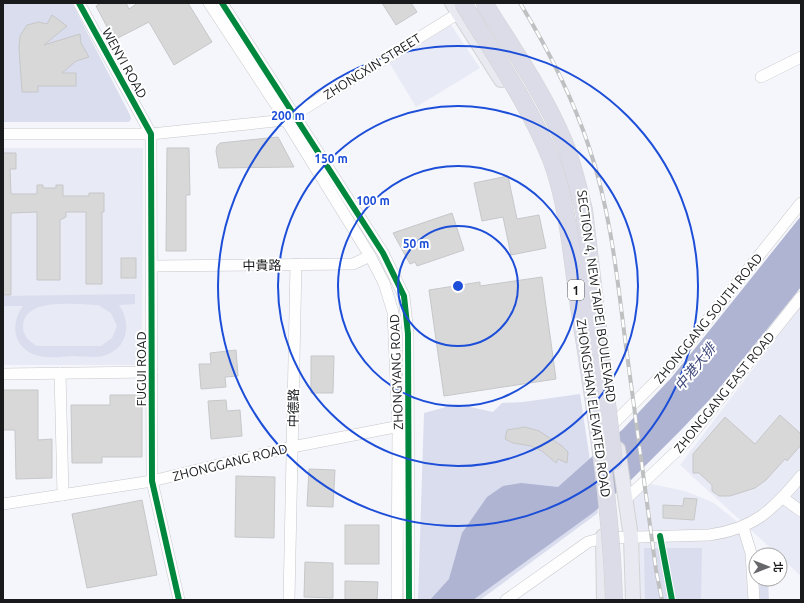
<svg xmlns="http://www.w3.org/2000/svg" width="804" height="603" font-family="Ubuntu,'Noto Sans TC',sans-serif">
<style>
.built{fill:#e8eaf5}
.green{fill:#daddee;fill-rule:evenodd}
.water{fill:#aeb4d1}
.building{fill:#d8d8d9;stroke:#c6c7c8}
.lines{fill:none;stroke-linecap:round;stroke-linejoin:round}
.minor-casing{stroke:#c6c7cb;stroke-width:12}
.major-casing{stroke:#d2d2d4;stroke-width:16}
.minor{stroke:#fefefe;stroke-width:11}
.major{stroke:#e9eaf1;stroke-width:14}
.rail-casing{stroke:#bfc0c1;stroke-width:4}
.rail{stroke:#fff;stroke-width:2.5;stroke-dasharray:8;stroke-linecap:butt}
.highway-bridge-casing{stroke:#d2d2d4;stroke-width:18;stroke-linecap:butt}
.highway-bridge{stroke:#dbdce8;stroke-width:17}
.cycleway-casing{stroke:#fff;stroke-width:8}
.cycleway{stroke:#00873e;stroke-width:6}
.ring{fill:none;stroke:#1d4ed8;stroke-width:2}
.labels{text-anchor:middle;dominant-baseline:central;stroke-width:4;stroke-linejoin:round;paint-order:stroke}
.shield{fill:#fff;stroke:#5e5f60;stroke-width:1}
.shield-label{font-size:12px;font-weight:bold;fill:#191a1c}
.street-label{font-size:13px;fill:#191a1c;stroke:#fff}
.water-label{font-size:14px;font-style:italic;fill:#3f487c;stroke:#fff}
.centre{fill:#1d4ed8;stroke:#fff;stroke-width:2}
.ring-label{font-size:12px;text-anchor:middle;font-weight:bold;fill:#1d4ed8;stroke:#fff;stroke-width:4;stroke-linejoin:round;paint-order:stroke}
</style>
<rect width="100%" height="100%" fill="#f5f6fb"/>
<!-- built -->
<g class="built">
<path d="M451,25L480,68L416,107L389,62Z"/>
<path d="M3,148H143L142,365H3Z"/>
<path d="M801,306V576L680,465Z"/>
<path d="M651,484L685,491L714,503L751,533L757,553L756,579H759L760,600H640V555L632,501Z"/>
</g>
<!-- green -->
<g class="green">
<path d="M3,3H72L130,115L131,119L129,122H3Z"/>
<path d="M135,294V304L119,305C132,324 128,349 103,356C94,358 82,356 72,356C60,357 44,359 33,354C12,345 11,322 23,306H3V296ZM98,305L111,313L117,326L112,338L101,346H37C30,342 23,336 23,327C23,296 78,305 98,305Z"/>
<path d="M580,394L598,513L480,600H418L424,413L457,404L493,412L502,403L523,402Z"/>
<path d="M644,548H702L701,600H645Z"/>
<path d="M759,579H768L769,600H760Z"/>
</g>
<!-- water -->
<path class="water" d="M801,216V287L714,395L681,430L628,483L594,512L473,600H430L449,579L462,533L487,497L503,486L521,483L558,487L623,429L672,377Z"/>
<!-- building -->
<g class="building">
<path d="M101,3H126L129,9L138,3H188L212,42L174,65L149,22L114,40L96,6Z"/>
<path d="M382,3H411L417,12L396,25Z"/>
<path d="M52,15L67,26L44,45L80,34L81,43L89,57L76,61L62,73H76V86H38V92H22L19,48L20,36L27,25L39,22L47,24Z"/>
<path d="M278,137L294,167L219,168L216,151L217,146L220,143Z"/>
<path d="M167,148H189L190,195H186V251H166Z"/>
<path d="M3,153H16V169H10L11,194H37V185H43V188H56V185H63V196H89V193H104V212H102V284H86V212H66V217L60,220V280H37V212L11,213V295H3Z"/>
<path d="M508,176L517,219L539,215L546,248L511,255L503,217L482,221L474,183Z"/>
<path d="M452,213L464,250L417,266L415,262L410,264L393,233Z"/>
<rect x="121" y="258" width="15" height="20"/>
<path d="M542,277L556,379L444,396L429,290L480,282V286Z"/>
<path d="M236,350L238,376L225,377L226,387L201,389L199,364H211L210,353Z"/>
<path d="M311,356H334L333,393H311Z"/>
<path d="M3,390H38V440L52,439V478L16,479L15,430H3Z"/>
<path d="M110,395H142V457H102V463H72L71,405H110Z"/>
<path d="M226,400L227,411L240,410L242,436L211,439L208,401Z"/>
<path d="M780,415L801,434V445L787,461L785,459L766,480L755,488L730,496H719L712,491V485L699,473H693V454L725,417L755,444Z"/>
<path d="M525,427L539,431L562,446L568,452L567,463L558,459L556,463L542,451L531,446L513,443L505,439L507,430Z"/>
<path d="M309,469L335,470L333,507L307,506Z"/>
<path d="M236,476L275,477L274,538L235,537Z"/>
<path d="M684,498L697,499L694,520L663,518V505L683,506Z"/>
<path d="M142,500L157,575L87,588L72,514Z"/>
<rect x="345" y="525" width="34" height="39"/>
<path d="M305,562L333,563V598L304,597Z"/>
<path d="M345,581L378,582L377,600H345Z"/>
</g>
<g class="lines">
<!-- minor casing -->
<g class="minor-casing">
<g id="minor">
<path d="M79,3L151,134L152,481L179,600"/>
<path d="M209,3L286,120L370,256L384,283L393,312L398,427L397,600"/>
<path d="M222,3L383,253L404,296L408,334L409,600"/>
<path d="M761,77L801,57"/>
<path d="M3,134H151L286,120L475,3"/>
<path d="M153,266L353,264L370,256"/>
<path d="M60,373L63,495"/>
<path d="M3,374L152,372"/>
<path d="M607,430L669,368L801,203"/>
<path d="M783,498L801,511"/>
<path d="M625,500L684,444L801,297"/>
<path d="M3,504L152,481L292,447L405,425"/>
<path d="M743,527L751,553L754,600"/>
<path d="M289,600L296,264"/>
<path d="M506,600L588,542L603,538L709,535C754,529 773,510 801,476"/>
</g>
</g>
<!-- major casing -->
<g class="major-casing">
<g id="major">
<path d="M452,3L501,80"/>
<path d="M618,449L631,537L633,600"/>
<path d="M603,536L604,600"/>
</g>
</g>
<!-- minor -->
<use href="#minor" class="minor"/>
<!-- major -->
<use href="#major" class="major"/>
<!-- rail casing -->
<g class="rail-casing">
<path id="rail" d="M520,3C548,49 572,96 589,147C610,209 617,275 625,339C635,416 646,493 656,570L662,600"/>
</g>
<!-- rail -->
<use href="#rail" class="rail"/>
<!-- highway-bridge casing -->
<g class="highway-bridge-casing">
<g id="highway-bridge">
<path d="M463,3C493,53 529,104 551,159C569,207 572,262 580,313C595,409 611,503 614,600"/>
<path d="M484,3C512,48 544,93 564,142C573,164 578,187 584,210L614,462"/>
</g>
</g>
<!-- highway-bridge -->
<use href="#highway-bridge" class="highway-bridge"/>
<!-- cycleway casing -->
<g class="cycleway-casing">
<g id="cycleway">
<path d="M79,3L151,134L152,481L179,600"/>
<path d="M222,3L383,253L404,296L408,334L409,600"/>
<path d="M660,536L672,600"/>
</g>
</g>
<!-- cycleway -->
<use href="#cycleway" class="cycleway"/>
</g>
<!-- distance rings -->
<g class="ring">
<circle cx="458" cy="286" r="60"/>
<circle cx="458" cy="286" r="120"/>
<circle cx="458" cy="286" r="180"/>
<circle cx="458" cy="286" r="240"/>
</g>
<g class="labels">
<!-- shield labels -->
<rect class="shield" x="568" y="280" width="16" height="20" rx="3"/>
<g class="shield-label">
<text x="576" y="290">1</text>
</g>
<!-- street labels -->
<g class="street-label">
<text transform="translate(125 63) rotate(61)">WENYI ROAD</text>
<text transform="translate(372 66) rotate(-32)">ZHONGXIN STREET</text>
<text transform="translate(262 265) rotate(-1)">中貴路</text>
<text transform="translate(597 296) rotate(82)">SECTION 4, NEW TAIPEI BOULEVARD</text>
<text transform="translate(708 318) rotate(-51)">ZHONGGANG SOUTH ROAD</text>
<text transform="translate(141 369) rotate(-90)">FUGUI ROAD</text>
<text transform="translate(396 372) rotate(-92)">ZHONGYANG ROAD</text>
<text transform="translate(724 392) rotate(-51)">ZHONGGANG EAST ROAD</text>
<text transform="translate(293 408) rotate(-89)">中德路</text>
<text transform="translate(594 408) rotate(82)">ZHONGSHAN ELEVATED ROAD</text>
<text transform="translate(230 462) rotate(-14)">ZHONGGANG ROAD</text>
</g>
<!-- water labels -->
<g class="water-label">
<text transform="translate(695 367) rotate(-51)">中港大排</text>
</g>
</g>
<circle cx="458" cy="286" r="6" class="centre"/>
<g class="ring-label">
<text x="288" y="120">200 m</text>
<text x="331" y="163">150 m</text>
<text x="373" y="205">100 m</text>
<text x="416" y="248">50 m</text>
</g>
<!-- border -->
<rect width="804" height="603" fill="none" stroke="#191a1c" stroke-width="8"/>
<!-- north arrow -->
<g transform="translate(768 567) rotate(90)"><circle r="19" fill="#ffffff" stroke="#a3a3a4"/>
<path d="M0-3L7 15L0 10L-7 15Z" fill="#66676a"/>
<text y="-6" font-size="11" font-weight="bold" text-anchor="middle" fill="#191a1c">北</text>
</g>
</svg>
